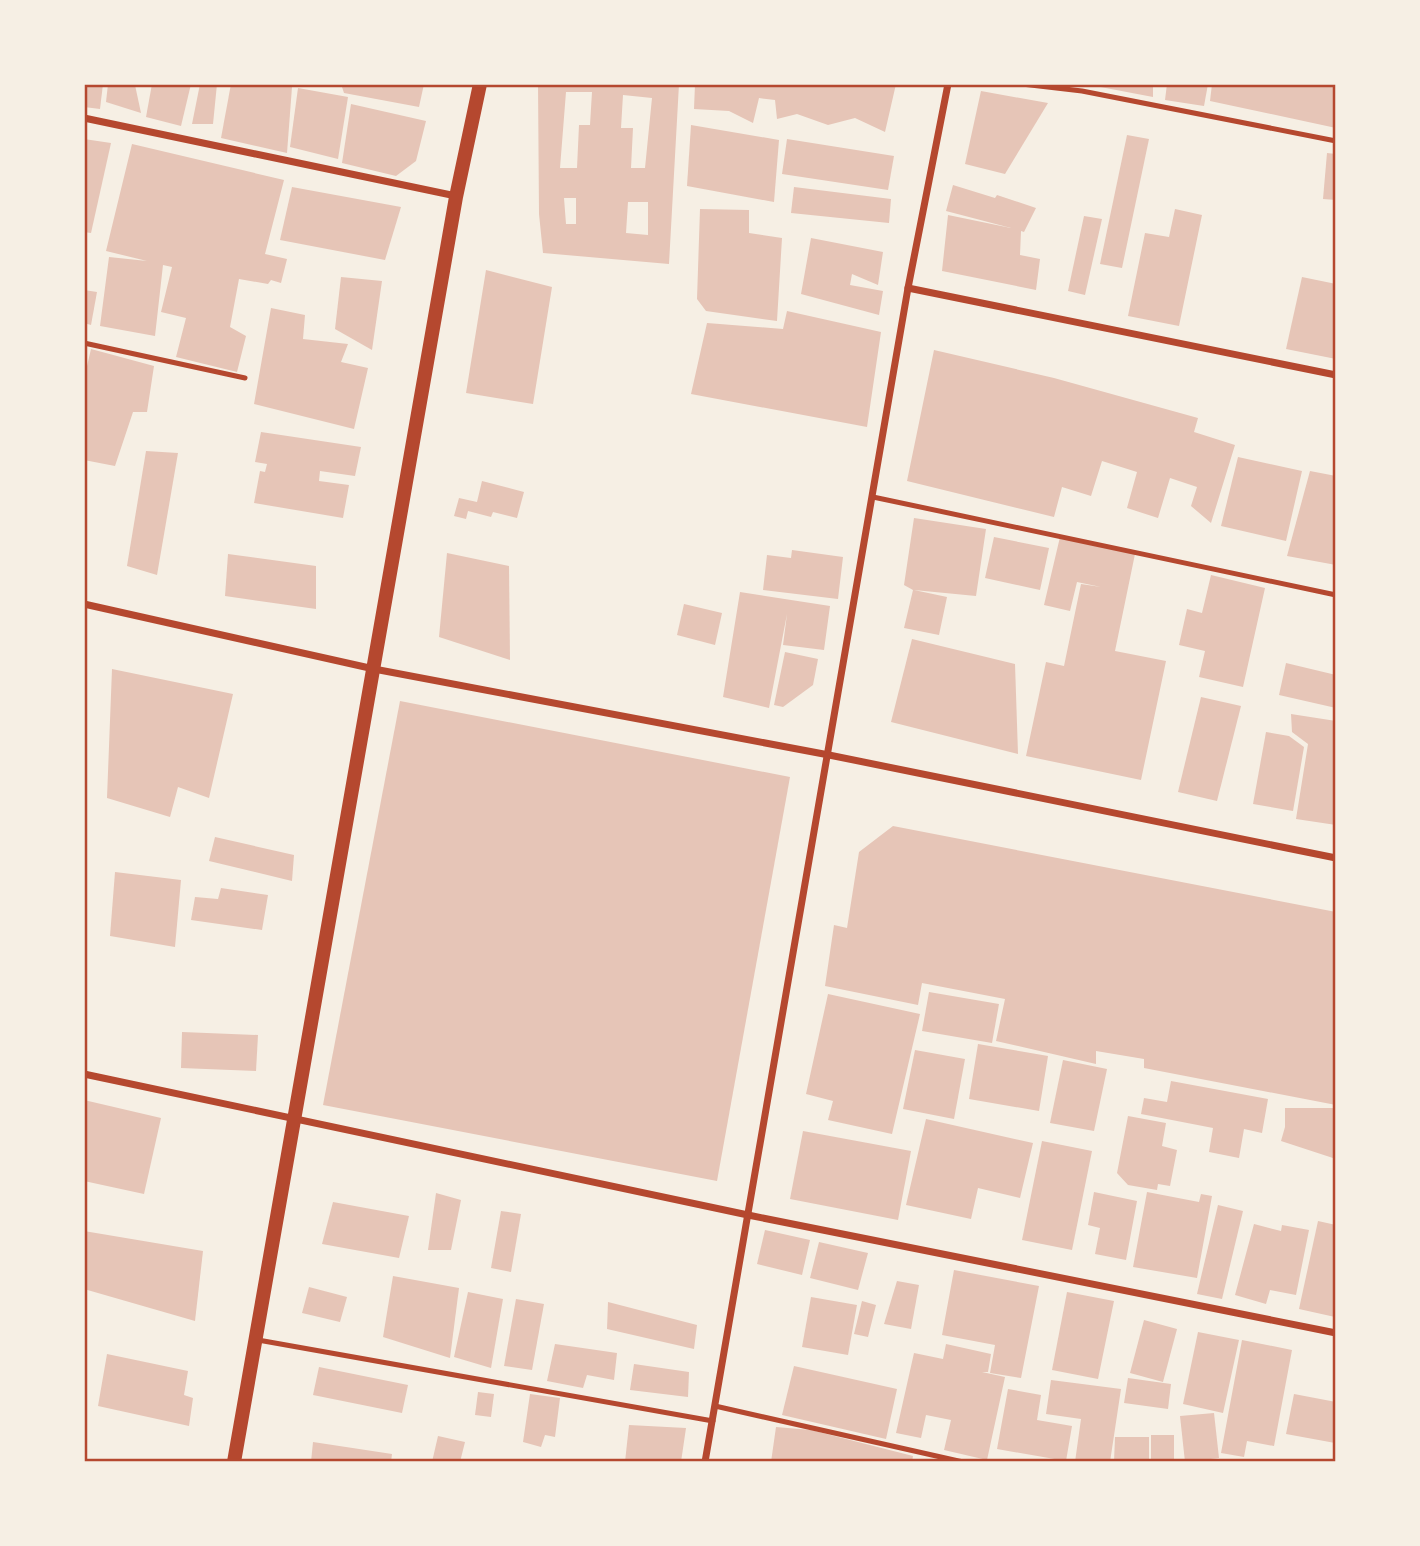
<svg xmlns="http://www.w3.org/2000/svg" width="1420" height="1546" font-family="Poppins,sans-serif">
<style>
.building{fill:#e6c5b7;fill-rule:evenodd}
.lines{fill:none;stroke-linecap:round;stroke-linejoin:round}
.service{stroke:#b5482f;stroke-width:5}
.minor{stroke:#b5482f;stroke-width:7}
.secondary{stroke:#b5482f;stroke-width:14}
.neatline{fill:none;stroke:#b5482f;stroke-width:2.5}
</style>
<rect width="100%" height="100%" fill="#f6efe4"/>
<!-- building -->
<g class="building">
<path d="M84,84H103L100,109L84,107Z"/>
<path d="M108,84L135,85L141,113L106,102Z"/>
<path d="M152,84H191L181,126L146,117Z"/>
<path d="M200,84H217L213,124H192Z"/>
<path d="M231,84H279L292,87L287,153L221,138Z"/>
<path d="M341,84H424L419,107L344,93Z"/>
<path d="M538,84H679L669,264L543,253L539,214ZM566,92H592L590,125H579L577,168H560ZM623,95L652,98L645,168H631L633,128H621ZM564,198H576V224H566ZM628,202H648V235L626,233Z"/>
<path d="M695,84H896L885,132L855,118L828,125L797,114L777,119L775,100L759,98L753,123L729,111L694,109Z"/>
<path d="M1090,84H1153V97L1090,85Z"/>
<path d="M1167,84H1208L1204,106L1165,100Z"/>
<path d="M1212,84H1336V128L1210,101Z"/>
<path d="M298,88L348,97L338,159L290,147Z"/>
<path d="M981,91L1048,103L1005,174L965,164Z"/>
<path d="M351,104L426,121L416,161L396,176L342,163Z"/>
<path d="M691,125L779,140L774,202L687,186Z"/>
<path d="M1127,135L1149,139L1122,268L1100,264Z"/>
<path d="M84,139L111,143L91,233L84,232Z"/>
<path d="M787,139L894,156L888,190L782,174Z"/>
<path d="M132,144L284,180L265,254L287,259L281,283L271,280L268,284L239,279L230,327L246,336L237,372L176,357L186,318L161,312L172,267L163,265L155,336L100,326L109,257L147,261L106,251Z"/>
<path d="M1327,153L1336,154V200L1323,199Z"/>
<path d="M953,185L995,198L997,195L1036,208L1024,232L1021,231L1020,255L1040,259L1036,290L942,271L948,215L1011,228L946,211Z"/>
<path d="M292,187L401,207L385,260L280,240Z"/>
<path d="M794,187L891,199L889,223L791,213Z"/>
<path d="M700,209L749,210V233L782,238L777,321L706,311L697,299Z"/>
<path d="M1175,209L1202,215L1179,326L1128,316L1145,233L1169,237Z"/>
<path d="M1084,216L1102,219L1085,295L1068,291Z"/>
<path d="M811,238L883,252L878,285L852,274L850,285L883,291L879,315L801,294Z"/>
<path d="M486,270L552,287L533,404L466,393Z"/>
<path d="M341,277L382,281L372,350L335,329Z"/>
<path d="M1302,277L1336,284V359L1286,349Z"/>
<path d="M84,290L97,292L91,325L84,323Z"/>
<path d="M271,308L305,315L303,339L348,344L341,362L368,368L354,429L254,404Z"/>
<path d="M787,311L881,332L867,427L691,394L707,323L783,329Z"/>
<path d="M91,349L154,366L147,412H133L115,466L84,460V379Z"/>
<path d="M934,350L1054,378L1198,418L1194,432L1235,445L1211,523L1191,506L1197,487L1170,478L1158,518L1127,508L1137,472L1102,461L1091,496L1062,487L1054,517L907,481Z"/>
<path d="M261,432L361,447L355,476L320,471L319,481L349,485L343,518L254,503L260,471L265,472L267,464L255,462Z"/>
<path d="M146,451L178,453L157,575L127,566Z"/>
<path d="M1238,457L1302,471L1286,541L1221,526Z"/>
<path d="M1310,471L1336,476V565L1287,556Z"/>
<path d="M482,481L524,492L517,518L493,512L491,517L468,511L466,519L454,516L459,498L477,502Z"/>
<path d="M914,518L986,529L976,596L914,590L947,597L939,635L904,628L913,590L904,585Z"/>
<path d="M994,537L1049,548L1040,590L985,578Z"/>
<path d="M1060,537L1135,554L1115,651L1166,661L1141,780L1026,756L1046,662L1064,666L1081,584L1101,587L1077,582L1070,611L1044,605Z"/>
<path d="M792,550L843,557L838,599L763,590L767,555L791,558Z"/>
<path d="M447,553L509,566L510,660L439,637Z"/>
<path d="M228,554L316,566V609L225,596Z"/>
<path d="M1211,575L1265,588L1243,687L1199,677L1205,651L1179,645L1187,609L1202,613Z"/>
<path d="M740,592L830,606L824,650L783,645L787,614L769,708L723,697Z"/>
<path d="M684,604L722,613L715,645L677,635Z"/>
<path d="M912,639L1015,664L1018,754L891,722Z"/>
<path d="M785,652L818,659L813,685L783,707L774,705Z"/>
<path d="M1286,663L1336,675V708L1279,695Z"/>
<path d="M112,669L233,694L209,798L178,787L170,817L107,798Z"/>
<path d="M1201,697L1241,706L1217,801L1178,792Z"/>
<path d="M400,701L790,777L717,1181L323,1105Z"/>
<path d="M1291,714L1336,721V825L1296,819L1308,744L1292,732Z"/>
<path d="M1266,732L1289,736L1304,747L1293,811L1253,804Z"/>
<path d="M893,826L1336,912V1105L1144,1068V1059L1096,1051V1064L996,1041L1005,999L922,983L918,1005L825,986L834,925L847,928L859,852Z"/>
<path d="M215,837L294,855L292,881L209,861Z"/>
<path d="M115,872L181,880L175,947L110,936Z"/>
<path d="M221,888L268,895L262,930L191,920L195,897L218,899Z"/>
<path d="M929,992L999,1004L992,1043L922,1031Z"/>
<path d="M828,994L920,1014L892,1134L828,1120L833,1101L806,1094Z"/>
<path d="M182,1032L258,1035L256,1071L181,1068Z"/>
<path d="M978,1044L1048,1056L1039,1111L969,1099Z"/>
<path d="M915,1050L965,1059L954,1119L903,1109Z"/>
<path d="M1063,1060L1107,1069L1094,1131L1050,1123Z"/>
<path d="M1171,1081L1268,1099L1262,1133L1244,1129L1239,1158L1209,1152L1213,1128L1141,1114L1144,1098L1167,1102Z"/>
<path d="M84,1100L161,1118L144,1194L84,1181Z"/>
<path d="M1285,1108H1336V1159L1281,1141L1285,1127Z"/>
<path d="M1128,1116L1166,1123L1162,1146L1177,1150L1170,1186L1158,1184L1157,1190L1128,1185L1117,1173Z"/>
<path d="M926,1119L1033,1143L1020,1198L978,1188L971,1219L906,1205Z"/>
<path d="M803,1131L911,1151L898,1220L790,1199Z"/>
<path d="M1042,1141L1092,1151L1072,1250L1022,1240Z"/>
<path d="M1094,1192L1137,1201L1126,1260L1095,1254L1100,1228L1088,1225Z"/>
<path d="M1147,1192L1199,1202L1201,1194L1212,1196L1197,1278L1133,1267Z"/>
<path d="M436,1193L461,1200L451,1250H428Z"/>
<path d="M333,1202L409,1216L399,1258L322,1244Z"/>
<path d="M1218,1205L1243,1211L1222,1299L1197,1294Z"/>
<path d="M501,1211L521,1214L511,1272L491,1268Z"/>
<path d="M1318,1221L1336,1225L1335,1317L1299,1309Z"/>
<path d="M1254,1224L1281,1231L1282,1225L1309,1230L1296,1295L1270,1290L1266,1304L1235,1295Z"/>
<path d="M765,1230L810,1240L802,1275L757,1264Z"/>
<path d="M84,1231L203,1251L195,1321L84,1289Z"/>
<path d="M819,1242L868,1253L858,1290L810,1278Z"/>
<path d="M954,1270L1039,1286L1021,1378L990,1373L995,1345L942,1335Z"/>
<path d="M393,1276L459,1288L450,1358L383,1337Z"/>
<path d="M897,1281L919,1285L911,1329L884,1324Z"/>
<path d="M309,1287L347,1297L340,1322L302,1313Z"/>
<path d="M468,1292L503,1299L491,1368L454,1357Z"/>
<path d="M1067,1292L1114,1301L1098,1379L1052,1370Z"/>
<path d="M811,1297L857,1305L848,1355L802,1347Z"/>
<path d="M516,1299L544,1304L532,1370L504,1366Z"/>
<path d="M862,1301L876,1305L868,1337L854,1334Z"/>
<path d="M608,1302L697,1325L694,1349L607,1329Z"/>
<path d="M1144,1320L1177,1329L1163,1382L1130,1373Z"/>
<path d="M1198,1332L1239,1340L1223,1413L1183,1404Z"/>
<path d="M1242,1340L1292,1350L1274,1446L1247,1441L1244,1457L1221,1453Z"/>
<path d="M555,1344L617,1353L614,1380L587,1375L583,1388L547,1381Z"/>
<path d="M946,1344L991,1354L988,1372H982L1005,1377L987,1460L944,1450L951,1420L926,1415L921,1438L896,1433L914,1353L943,1359Z"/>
<path d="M107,1354L188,1371L184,1395L193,1398L189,1426L98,1406Z"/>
<path d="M634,1364L689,1372L688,1397L630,1390Z"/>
<path d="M794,1366L897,1389L886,1439L782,1415Z"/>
<path d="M319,1367L408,1385L402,1413L313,1395Z"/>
<path d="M1128,1378L1171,1384L1168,1409L1124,1403Z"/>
<path d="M1051,1380L1121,1389L1110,1462H1075L1081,1419L1046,1414Z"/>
<path d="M1008,1389L1041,1395L1037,1420L1072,1426L1066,1461L997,1449Z"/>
<path d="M478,1392L494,1394L491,1417L475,1415Z"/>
<path d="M530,1394L560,1398L555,1437L545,1435L541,1447L523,1442Z"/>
<path d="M1294,1394L1336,1402L1335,1443L1286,1434Z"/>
<path d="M1214,1413L1219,1458L1185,1462L1180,1416Z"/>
<path d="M629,1425L686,1428L681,1462H625Z"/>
<path d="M776,1427L811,1430L913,1456L912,1462H771Z"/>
<rect x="1151" y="1435" width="23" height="27"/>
<path d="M438,1436L465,1442L460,1462H432Z"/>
<path d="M1115,1437H1149V1462H1114Z"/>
<path d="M313,1442L392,1454L391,1462H311Z"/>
</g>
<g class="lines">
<!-- service -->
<g class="service">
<path d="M1022,84L1082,91L1336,141"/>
<path d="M84,343L245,378"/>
<path d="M873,497L1336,595"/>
<path d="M258,1340L713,1421"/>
<path d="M715,1406L963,1462"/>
</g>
<!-- minor -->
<g class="minor">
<path d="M84,118L456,196"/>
<path d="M908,288L1336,375"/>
<path d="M84,604L374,669L829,755L1336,858"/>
<path d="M84,1074L748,1215L1336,1333"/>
<path d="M705,1462L908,288L948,84"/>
</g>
<!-- secondary -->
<path class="secondary" d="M234,1462L456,197L480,84"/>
</g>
<!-- border -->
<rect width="1420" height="1546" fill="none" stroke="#f6efe4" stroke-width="172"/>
<rect x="86" y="86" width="1248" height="1374" class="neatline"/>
</svg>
